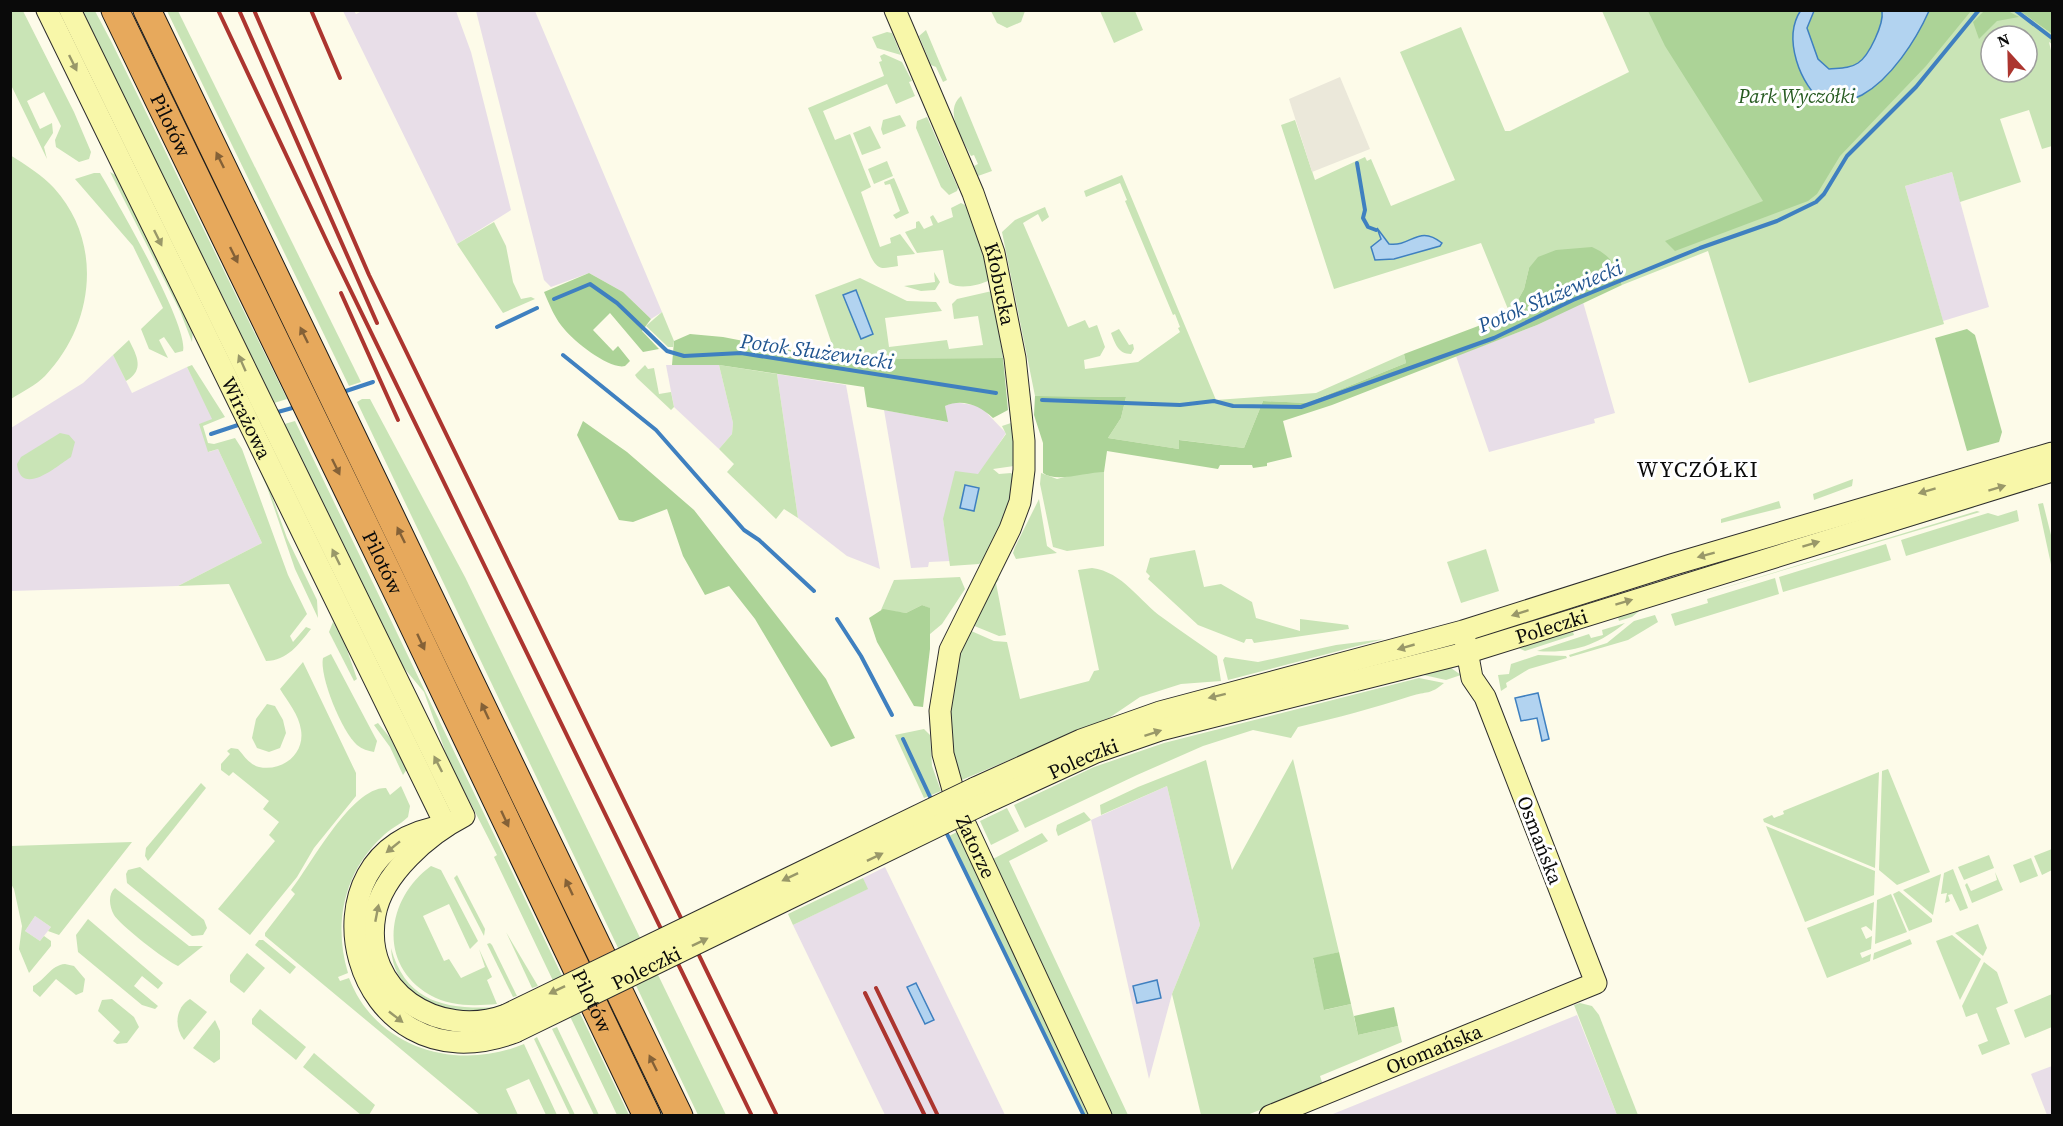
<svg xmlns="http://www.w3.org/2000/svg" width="2063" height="1126" font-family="'Source Serif 4',serif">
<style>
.industrial{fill:#e8dee8}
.green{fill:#c9e4b6;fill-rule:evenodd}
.forest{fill:#acd397}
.plaza{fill:#ebe8da}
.water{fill:#b2d3f0;stroke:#3f80c0;stroke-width:1.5}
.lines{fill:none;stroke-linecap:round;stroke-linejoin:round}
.stream{stroke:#3f80c0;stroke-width:4}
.secondary-casing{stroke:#2c2c2c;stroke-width:23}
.highway-casing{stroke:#1b1b1b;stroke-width:29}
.secondary{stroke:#f8f7a9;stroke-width:21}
.highway{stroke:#e7a95c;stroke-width:27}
.rail{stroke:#ac352f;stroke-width:4}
.secondary-bridge-casing{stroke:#2c2c2c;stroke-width:23;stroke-linecap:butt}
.secondary-bridge{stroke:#f8f7a9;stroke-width:21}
.oneway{fill:#999869}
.oneway2{fill:#846137}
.labels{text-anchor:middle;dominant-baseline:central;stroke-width:6;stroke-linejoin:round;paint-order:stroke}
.park-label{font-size:20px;font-style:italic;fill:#275b21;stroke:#fff}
.street-label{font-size:20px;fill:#0a0a0a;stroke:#fff}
.water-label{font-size:21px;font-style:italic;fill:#20548f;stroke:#fff}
.quarter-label{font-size:22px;letter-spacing:1.5px;fill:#0a0a0a;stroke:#fff}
</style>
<rect width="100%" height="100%" fill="#fdfbe9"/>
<!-- industrial -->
<g class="industrial">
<path d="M362,11H456L471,52L511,210L457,244L343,11H354L356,14Z"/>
<path d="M476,11H535L662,312L651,319L623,292L589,273L551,287L544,280Z"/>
<path d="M1952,172L1989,307L1943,321L1905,186Z"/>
<path d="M1583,302L1615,413L1594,419L1595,423L1489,452L1456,356L1537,325Z"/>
<path d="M113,355L132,393L187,367L213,419L200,424L209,452L218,449L262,543L178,586L11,591V428L83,383Z"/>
<path d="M666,365H719L733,423L732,434L719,449L674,407Z"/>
<path d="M777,374L846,385L880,569L847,556L798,518Z"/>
<path d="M953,402L980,406L1006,433L986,464L990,485L943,519L950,561L929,562L928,567L911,568L884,410L947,422L945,406Z"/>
<path d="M1167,786L1200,925L1172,994L1149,1079L1091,820Z"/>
<path d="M885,867L1005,1115H885L793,925L867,889L863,878Z"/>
<path d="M35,916L51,927L40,941L25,931Z"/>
<path d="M1577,1015L1617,1115L1328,1116Z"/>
<path d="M2052,1066V1115H2047L2031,1074Z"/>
</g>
<!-- green -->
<g class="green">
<path d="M11,10L23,11L74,112L91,152L89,159L79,162L56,147L55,140L61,126L44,92L27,101L40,129L52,123L53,133L44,147L47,159L11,85Z"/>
<path d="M79,11H95L112,43L287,399L271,404L230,311Z"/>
<path d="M167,11H178L361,382L349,386Z"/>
<path d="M991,11H1025L1021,22L1007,28L997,23Z"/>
<path d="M1100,11H1135L1143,30L1114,43Z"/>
<path d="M1602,11H2027L2024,14L2052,34V44L2049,42L2052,55V146L2042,149L2029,110L2000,119L2021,182L1960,202L1952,172L1905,186L1944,324L1749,383L1708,251L1622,285L1615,263L1529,268L1524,289L1510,314L1481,243L1334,289L1281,125L1295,120L1315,180L1365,157L1367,161L1371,159L1391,206L1455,180L1400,52L1461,27L1505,131H1510L1629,72ZM1991,36H2027V72H1991Z"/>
<path d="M926,30L947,80L943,82L936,67L931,65L919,36Z"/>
<path d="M887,32L892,33L901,55L877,48L872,37Z"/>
<path d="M884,54L902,62L912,81L909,82L915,96L896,104L887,84L823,111L835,140L850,134L871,187L861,192L880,247L891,243L890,238L900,234L915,254L897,256L898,266C883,268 879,272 871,257L808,108L884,76L879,62L882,61L880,56Z"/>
<path d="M961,96L992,171L978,176L974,166L978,164L974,155L971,156C963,139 943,111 961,96Z"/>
<path d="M900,115L906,126L883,135L881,129L883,120Z"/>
<path d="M927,117L958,188L957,191L949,195L941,187L916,128L917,121Z"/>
<path d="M870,126L881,148L862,155L853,133Z"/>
<path d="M10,155C26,165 42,175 54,188C104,243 94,325 45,376C36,385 22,392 11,399Z"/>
<path d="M887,161L893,176L874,184L868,169Z"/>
<path d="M110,172L119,177L193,329L192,342L180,311Z"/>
<path d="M94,173H100C116,200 189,326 183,351L175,353L164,337L159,340L168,358L149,349L141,329L163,308L133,246L75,179Z"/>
<path d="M1122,175L1216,400L1316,393L1404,354L1406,363L1307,403L1263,401L1244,448L1180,440L1179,449L1108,438L1121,418L1126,397L1035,396L1002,232L1015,220L1045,207L1049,217L1042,222L1038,214L1023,223L1068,327L1085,320L1089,328L1097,325L1105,347L1100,356L1084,360L1085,369L1138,362L1180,332L1178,328L1180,327L1175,314L1173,315L1125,201L1127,200L1120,183L1086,197L1084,191Z"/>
<path d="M894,178L909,213L896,219L893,215L900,211L890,184L885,185L884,182Z"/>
<path d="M961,203L965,205L980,240L990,280C980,285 960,290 949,283L943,250L917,253L905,232L916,228V222L919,221L924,229L933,225L930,217L933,215L938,223L953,217L951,208Z"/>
<path d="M494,222L506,246L513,282L521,299L531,297L535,299L503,313L457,244Z"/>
<path d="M934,272L940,282L935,290L921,291L904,286L935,282Z"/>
<path d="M860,278L907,301L936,302L942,311L885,318L889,347L947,340L949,349L983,345L978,316L954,319L952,304L957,299L992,291L1003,358L837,359L815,295Z"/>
<path d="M662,312L674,341L673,347H668L646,326Z"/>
<path d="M1119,329L1129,345L1133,344L1134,349L1131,354C1118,354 1115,343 1111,333Z"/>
<path d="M129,340C137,356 145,370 126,381L113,355Z"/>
<path d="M192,365L225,417L203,426L208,443L214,444L235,438L242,449L288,575L307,614L290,636L293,642L306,627L311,629C299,644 287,661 266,661L229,584L178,586L262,543L218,449L208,452L199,424L212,419L187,367Z"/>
<path d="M645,365L648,369L654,368L659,394L671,392L674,407L671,410L637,378L635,375Z"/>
<path d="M719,365L777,374L798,518L784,509L776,519L727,472L734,464L719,449L732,434L733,423Z"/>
<path d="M362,399H370L465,577L726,1115H698L357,402Z"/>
<path d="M295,421L629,1115H617L494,857L497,855L448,759L424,692L394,656L281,425Z"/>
<path d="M1014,422V466L993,469L999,474L1011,473L1014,476L1008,515L986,558L979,564L950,566L943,519L955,471L978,474L1006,434L1002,426Z"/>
<path d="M60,433L69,435L75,442L71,457C57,466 21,498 17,464L21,457Z"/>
<path d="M249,447L266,480L287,538L317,600L318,618L295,569L267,487Z"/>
<path d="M1083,472H1104V546L1067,551L1053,547L1040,484L1041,473L1057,479Z"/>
<path d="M1853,479L1852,486L1814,500L1813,494Z"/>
<path d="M1039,499L1047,546L1057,553L1016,559L1013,553L1015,547Z"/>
<path d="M1779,501L1781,508L1721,523V519Z"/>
<path d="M1979,503L1973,508L1643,608L1632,617L1619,621L1618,617L1636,607Z"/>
<path d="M2043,503L2052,539V569L2038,504Z"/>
<path d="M2017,510L2019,521L1906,556L1901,540L1988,513L1998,516Z"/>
<path d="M1977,511L1980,512L1683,600Z"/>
<path d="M1886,544L1891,560L1783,592L1779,577Z"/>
<path d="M1486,549L1499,591L1461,603L1447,562Z"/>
<path d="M1195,550L1204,587L1221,584L1252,602L1256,618L1300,631V619L1348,625L1349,629L1254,643L1252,639H1246L1244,643L1198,625L1148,579L1150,576L1146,572L1150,558Z"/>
<path d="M1092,568C1123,572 1139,601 1163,618C1180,631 1199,643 1217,656L1221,681L1181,684L1140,697L1109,718L957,782L948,724L954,665L969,630L994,641L1007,642L1020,699L1089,681L1094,671L1099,670L1078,570Z"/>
<path d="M960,577L965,589L942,624L930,634L929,608L922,605L906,613L881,610L894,580Z"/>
<path d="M1000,578L996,583L1006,635L999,636L972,625L996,580Z"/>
<path d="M1775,578L1779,594L1675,626L1671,614L1708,603L1707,599Z"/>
<path d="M1655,615L1658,622L1628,640L1570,657L1569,655L1607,643L1634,621Z"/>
<path d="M333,622L345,644L357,679L354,681L329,632Z"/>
<path d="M1625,623C1598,645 1572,654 1537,651L1589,634L1591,638L1603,635L1602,630Z"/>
<path d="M1573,632L1574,635L1525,651L1514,646Z"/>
<path d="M1384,639L1228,680L1223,660L1225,657L1258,662L1336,645Z"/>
<path d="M331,654L377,741L374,752C368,751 362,749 357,745C342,732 319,676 323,658Z"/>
<path d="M1538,655L1566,656L1567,658L1529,669L1506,683L1507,687L1501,691L1498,675L1509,674L1511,664Z"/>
<path d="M303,662L356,773V796L314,848L297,877L250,935L218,909L275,841L269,835L279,822L263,809L269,801L233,772L229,776L221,770V764L230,754L227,751L231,748L238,749C245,757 249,764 259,767C282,772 305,754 301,730C299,715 288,702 280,689Z"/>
<path d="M1445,667L1451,668L1461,675L1446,680L1419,674Z"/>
<path d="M1419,678L1444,683C1430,695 1427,691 1411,696C1373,708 1337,718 1298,727L1291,738L1253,730L1203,746L1137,775L1025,828L1014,805L1094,767L1164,743Z"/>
<path d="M267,704L275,706L283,720L286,733L280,748L269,752L257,748L252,738L256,719Z"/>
<path d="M378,723L391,739L407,769L403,775L390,747L374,725Z"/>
<path d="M924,729L930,735L932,766L941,791L924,798L895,735Z"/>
<path d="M1293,759L1339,952L1313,959L1325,1010L1351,1004L1358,1035L1398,1026L1402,1042L1320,1076L1323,1085L1247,1115H1201L1172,994L1200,925L1167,786L1101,815L1100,805L1138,787L1206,760L1232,870Z"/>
<path d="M1888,769L1930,872L1897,885L1879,870L1882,771Z"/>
<path d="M1879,772L1875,868L1764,822L1763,819L1772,815L1774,818L1784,814L1783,811Z"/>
<path d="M201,783L206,788L148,861L145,856L146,848Z"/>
<path d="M401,786L410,806L408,817C400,825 389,829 382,837C344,872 333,924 348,973L338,977L340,981L349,978C376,1049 458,1072 524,1044L557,1115H546L529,1079L506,1089L518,1115H480L265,936V933L295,894L291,890C311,865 351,787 386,788L390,795Z"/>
<path d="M1007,808L1019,831L991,845L980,821Z"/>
<path d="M1084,812L1091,820L1058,836L1056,830L1057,825Z"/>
<path d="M1766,826L1875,871L1874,895L1805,922Z"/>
<path d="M957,832L1093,1115H1082L947,837Z"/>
<path d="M1042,833L1048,841L1009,861L1128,1115H1108L992,868L993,859Z"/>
<path d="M132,842L59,935L48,931L51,927L35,916L25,931L40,941L44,936L51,941V946L29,973L19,949L22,926L14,889L11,884V846Z"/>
<path d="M2052,849V870L2042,875L2034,856Z"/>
<path d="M1989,855L1994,868L1964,880L1958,867Z"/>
<path d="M2031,858L2038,876L2020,883L2013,865Z"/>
<path d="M431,866L441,870L478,941L470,949L449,904L423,916L444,961L449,959L461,978L485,967L479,949L492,977L487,980L497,1004C475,1006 451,1007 430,995C377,964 386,899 431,866Z"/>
<path d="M140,867L204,920L207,928L203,935L192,936L127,883L126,874L128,870Z"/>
<path d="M1953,869L1968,908L1960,911L1952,894L1948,895L1950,901L1945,903L1947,893L1941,894L1944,873Z"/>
<path d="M1995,872L2003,890L1972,903L1965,885L1967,883L1971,891L1997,880Z"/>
<path d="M1941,874L1933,915L1903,890Z"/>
<path d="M457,875L485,929L484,936L454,878Z"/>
<path d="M863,878L868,889L793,925L788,914Z"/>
<path d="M115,888L189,946H203L178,966C167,962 119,924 114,915C109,906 108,894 115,888Z"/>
<path d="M1899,891L1932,919V922L1909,931L1893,894Z"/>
<path d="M1891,894L1907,932L1875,944L1877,900Z"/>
<path d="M1874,902L1872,931L1866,926L1861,928L1866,939L1872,936L1871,949L1860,953L1862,958L1871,954L1870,961L1827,978L1807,928Z"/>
<path d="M88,919L163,983L158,989L142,976L134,986L158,1006L155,1009L142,1005L78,952L76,935Z"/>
<path d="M1978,924L1987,948L1983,956L1955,933Z"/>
<path d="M506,932L538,986L532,988Z"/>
<path d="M1952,935L1981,959L1960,1000L1936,941Z"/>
<path d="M1910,939L1912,944L1873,960L1874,953Z"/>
<path d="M259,940H263L296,967L290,974L255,945Z"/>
<path d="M490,943L492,945L517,996L513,997L487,944Z"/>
<path d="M391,948C406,1004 449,1010 499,1007C489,1009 474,1015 463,1013C426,1009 393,987 391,948Z"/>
<path d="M247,953L265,968L244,993L230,982V975Z"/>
<path d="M1984,962L1997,972L2008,1003L1996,1008L2010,1044L1982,1055L1978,1045L1988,1041L1977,1013L1966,1017L1962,1006Z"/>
<path d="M65,964L74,966L85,979L83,992L76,995L56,979L40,997L33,991V986C45,980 51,965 65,964Z"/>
<path d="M2052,994V1027L2025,1038L2014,1010Z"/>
<path d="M112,999L134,1017L139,1027L127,1043L117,1044L113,1041L120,1032L98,1011L102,1000Z"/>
<path d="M190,999L207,1012L184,1040C174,1027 175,1008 190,999Z"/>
<path d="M1580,1003L1592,1006L1599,1015L1638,1115H1617L1574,1005Z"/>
<path d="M260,1009L306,1047L296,1060L252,1024V1019Z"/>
<path d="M215,1020L220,1031V1059L214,1063L193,1048Z"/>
<path d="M557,1027L599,1115H594L552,1029Z"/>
<path d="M537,1037L575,1115H570L534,1039Z"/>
<path d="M314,1053L375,1105L369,1115H361L303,1067Z"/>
</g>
<!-- forest -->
<g class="forest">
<path d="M1648,11H1801C1785,34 1799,65 1809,88L1861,95L1893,67L1929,11H1971L1926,66L1840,156L1817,194L1808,201L1675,251L1665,241L1763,201L1665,46Z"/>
<path d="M1814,11H1882C1884,24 1869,56 1857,63C1849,69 1839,68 1828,69L1818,59L1807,28Z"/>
<path d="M1984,11H2008L2019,17L1997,21L1979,39L1973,22Z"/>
<path d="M2020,11H2052V34L2024,14Z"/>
<path d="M1592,247C1612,256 1615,265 1622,285L1537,325L1332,405L1283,421L1292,457L1267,463V466L1253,468L1252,465H1220L1218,469L1107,451L1104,472C1087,472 1056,483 1043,473V443L1034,415L1035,396L1126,397L1121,418L1108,438L1179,449V440L1244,448L1263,401L1307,403L1406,363L1404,354L1510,314L1524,289L1529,268L1538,257L1556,250Z"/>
<path d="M589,273L623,292L651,319L642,331L659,349L643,352L610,313L593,330L613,351L618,346L630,361L625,366C610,370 575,342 565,330C555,319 550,306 544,292Z"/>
<path d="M1967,329L1975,335L2002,432L1999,442L1967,451L1935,338Z"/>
<path d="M690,334L723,337L837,359L1003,358L1008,410L993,418C980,406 963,398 945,406L948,422L867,407L864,387L719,365H672L674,341Z"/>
<path d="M583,421L627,452L694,510L826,679L855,738L831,747L755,619L729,586L705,595L683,556L667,509L633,522L619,520L577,435Z"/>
<path d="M922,605L930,608V649L923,707L914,706L877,642L869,618L883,609L906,613Z"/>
<path d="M1339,952L1351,1004L1324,1010L1313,958Z"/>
<path d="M1394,1007L1398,1026L1358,1035L1354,1016Z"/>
</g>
<!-- plaza -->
<path class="plaza" d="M1340,77L1370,149L1312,172L1289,99Z"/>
<!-- water -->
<g class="water">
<path d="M1801,10L1814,11L1807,28L1818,59L1829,69C1839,68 1849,69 1858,63C1869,56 1884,24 1882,11H1929C1916,40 1891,79 1862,95C1851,101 1837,102 1825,104C1800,86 1782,38 1801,10Z"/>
<path d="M1377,228L1389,244C1412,247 1418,224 1442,243L1440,246L1394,259L1375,260L1371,247L1381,239Z"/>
<path d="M856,290L873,334L861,339L843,295Z"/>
<path d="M965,485L979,488L974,511L960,508Z"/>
<path d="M1538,693L1549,739L1542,741L1537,718L1521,721L1515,698Z"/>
<path d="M1157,980L1161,998L1137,1003L1133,986Z"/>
<path d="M916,983L934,1020L925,1024L907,987Z"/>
</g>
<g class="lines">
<!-- stream -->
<g class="stream">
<path d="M2015,10L2052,38"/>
<path d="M1357,163L1365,210L1363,218L1368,227L1376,230"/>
<path d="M554,299L590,284L617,303L667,351L684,356L741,353L996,393"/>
<path d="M497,327L537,308"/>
<path d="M563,355L656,430L744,530L759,540L814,591"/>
<path d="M343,392L373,382"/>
<path d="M1042,400L1180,405L1214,401L1233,406L1301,407L1494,338L1573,300L1700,248L1777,221L1816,202L1824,194L1847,156L1916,87L1979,10"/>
<path d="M274,413L296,407"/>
<path d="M211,434L241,424"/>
<path d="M837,619L861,656L892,715"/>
<path d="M903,739L932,801"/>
<path d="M945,830L1084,1116"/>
</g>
<!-- secondary casing -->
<g class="secondary-casing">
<g id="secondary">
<path id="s1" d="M47,10L446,826"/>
<path d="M70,10L464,816C429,834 382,874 375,915C361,992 439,1040 506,1015"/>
<path id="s2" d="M895,10L973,193L994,253L1015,358L1024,441V470L1020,502L1010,529L950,650L940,711L943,754L959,811L1101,1116"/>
<path d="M975,788L1081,740L1160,712L1463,631L1671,565L2052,453"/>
<path id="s3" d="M983,804L1096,752L1160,730L1469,652L2052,471"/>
<path d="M445,826C290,846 349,1095 515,1032"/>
<path id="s4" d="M1270,1116L1596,983L1485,697L1472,678L1465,640"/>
</g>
</g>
<!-- highway casing -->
<g class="highway-casing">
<g id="highway">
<path id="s5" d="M115,10L401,600L647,1116"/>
<path d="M147,10L679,1116"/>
</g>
</g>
<!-- secondary -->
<use href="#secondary" class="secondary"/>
<!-- highway -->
<use href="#highway" class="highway"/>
<!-- rail -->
<g class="rail">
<path d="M218,10L329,246L752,1116"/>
<path d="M239,10L377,323"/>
<path d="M254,10L369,275L777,1116"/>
<path d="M311,10L340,78"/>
<path d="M341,293L398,420"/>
<path d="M876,988L938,1116"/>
<path d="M865,993L925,1116"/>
</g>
<!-- secondary-bridge casing -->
<g class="secondary-bridge-casing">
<g id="secondary-bridge">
<path d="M506,1015L975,788"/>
<path id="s6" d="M515,1032L983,804"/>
</g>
</g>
<!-- secondary-bridge -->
<use href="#secondary-bridge" class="secondary-bridge"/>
</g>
<!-- one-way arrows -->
<defs><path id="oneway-solid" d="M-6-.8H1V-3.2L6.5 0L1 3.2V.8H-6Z" transform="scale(1.5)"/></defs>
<g class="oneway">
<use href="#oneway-solid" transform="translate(73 63) rotate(64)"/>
<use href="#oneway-solid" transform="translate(158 238) rotate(64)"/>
<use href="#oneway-solid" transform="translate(242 363) rotate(-114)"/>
<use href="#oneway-solid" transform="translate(1997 488) rotate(-17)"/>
<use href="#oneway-solid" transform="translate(1927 491) rotate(163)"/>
<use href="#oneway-solid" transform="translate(1811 544) rotate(-17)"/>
<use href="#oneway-solid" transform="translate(1706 555) rotate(165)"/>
<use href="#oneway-solid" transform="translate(336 557) rotate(-116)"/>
<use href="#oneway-solid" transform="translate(1624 602) rotate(-17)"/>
<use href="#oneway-solid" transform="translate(1520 613) rotate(162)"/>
<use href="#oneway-solid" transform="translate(1406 647) rotate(164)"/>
<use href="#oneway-solid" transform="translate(1217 696) rotate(166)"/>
<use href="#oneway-solid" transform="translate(1153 733) rotate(-18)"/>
<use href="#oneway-solid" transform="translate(438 764) rotate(-117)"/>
<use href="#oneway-solid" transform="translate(393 847) rotate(141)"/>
<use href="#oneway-solid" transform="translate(875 857) rotate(-26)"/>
<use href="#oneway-solid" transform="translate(790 877) rotate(154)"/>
<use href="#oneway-solid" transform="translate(377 913) rotate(-79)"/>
<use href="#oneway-solid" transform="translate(700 942) rotate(-26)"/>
<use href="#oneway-solid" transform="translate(557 990) rotate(154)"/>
<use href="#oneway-solid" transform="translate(396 1017) rotate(38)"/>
</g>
<g class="oneway2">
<use href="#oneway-solid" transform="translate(220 160) rotate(-116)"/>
<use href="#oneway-solid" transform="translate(234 255) rotate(64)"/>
<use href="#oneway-solid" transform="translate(304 335) rotate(-116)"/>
<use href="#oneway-solid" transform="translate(336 467) rotate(64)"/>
<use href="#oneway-solid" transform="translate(401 535) rotate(-116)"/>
<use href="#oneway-solid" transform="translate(421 642) rotate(65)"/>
<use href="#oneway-solid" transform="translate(485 711) rotate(-115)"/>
<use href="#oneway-solid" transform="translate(505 819) rotate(65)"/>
<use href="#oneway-solid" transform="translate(569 887) rotate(-115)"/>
<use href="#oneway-solid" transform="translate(653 1063) rotate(-116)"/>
</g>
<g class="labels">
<!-- park labels -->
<g class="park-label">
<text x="1797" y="96">Park Wyczółki</text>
</g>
<!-- street labels -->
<g class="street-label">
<text stroke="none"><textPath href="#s5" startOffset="128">Pilotów</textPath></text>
<text stroke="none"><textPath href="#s2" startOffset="294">Kłobucka</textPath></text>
<text stroke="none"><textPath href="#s1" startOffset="454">Wirażowa</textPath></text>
<text stroke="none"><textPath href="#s5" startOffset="614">Pilotów</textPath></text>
<text stroke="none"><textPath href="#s3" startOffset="597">Poleczki</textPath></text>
<text stroke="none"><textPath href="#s3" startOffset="110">Poleczki</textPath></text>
<text transform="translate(1540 840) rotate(69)">Osmańska</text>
<text stroke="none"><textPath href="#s2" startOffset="882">Zatorze</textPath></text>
<text stroke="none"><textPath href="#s6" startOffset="146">Poleczki</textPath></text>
<text stroke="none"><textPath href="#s5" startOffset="1100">Pilotów</textPath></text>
<text stroke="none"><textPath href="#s4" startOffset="177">Otomańska</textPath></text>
</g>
<!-- water labels -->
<g class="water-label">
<text transform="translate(1550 296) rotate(-23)">Potok Służewiecki</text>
<text transform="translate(817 351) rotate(8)">Potok Służewiecki</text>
</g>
<!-- quarter labels -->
<g class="quarter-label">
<text x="1698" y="469">WYCZÓŁKI</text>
</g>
</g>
<!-- border -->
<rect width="2063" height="1126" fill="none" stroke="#0a0a0a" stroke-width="24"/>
<!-- north arrow -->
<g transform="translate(2009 54) rotate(338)"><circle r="28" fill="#ffffff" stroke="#9d9d9d" stroke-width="1.5"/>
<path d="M0-4.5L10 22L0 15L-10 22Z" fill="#ac352f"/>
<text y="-9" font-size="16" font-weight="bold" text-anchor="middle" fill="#0a0a0a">N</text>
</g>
</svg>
